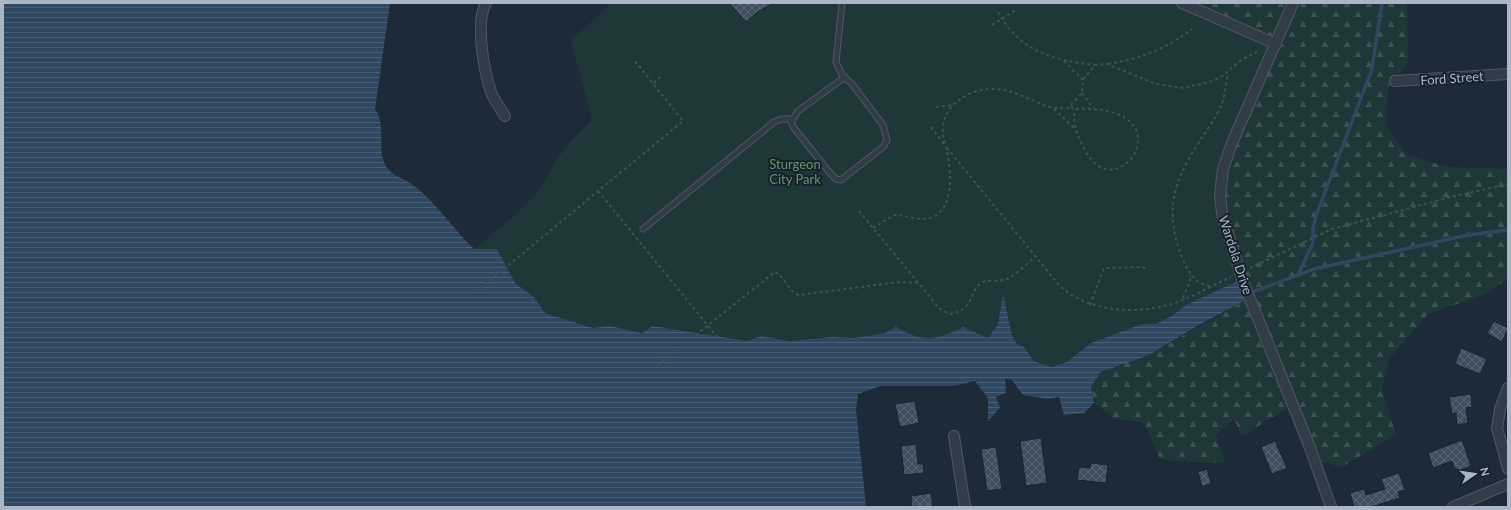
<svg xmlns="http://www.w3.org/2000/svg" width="1511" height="510" font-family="Lato,sans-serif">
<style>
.forest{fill:url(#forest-firs)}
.park{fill:#1f3738}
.water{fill:url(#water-rules)}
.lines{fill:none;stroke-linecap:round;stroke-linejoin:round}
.stream{stroke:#2f4760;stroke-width:3.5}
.building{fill:url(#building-cross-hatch);stroke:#19232d}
.lane-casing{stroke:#4e5965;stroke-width:7}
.street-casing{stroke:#4e5965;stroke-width:12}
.path{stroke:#3d5455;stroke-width:2;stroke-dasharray:3 3;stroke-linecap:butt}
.lane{stroke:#313c47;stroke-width:5}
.street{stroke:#313c47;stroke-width:10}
.labels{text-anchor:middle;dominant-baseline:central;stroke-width:4;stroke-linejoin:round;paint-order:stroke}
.street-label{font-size:13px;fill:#aab6c5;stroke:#17212b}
.park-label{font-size:13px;fill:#619669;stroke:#17212b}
</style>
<defs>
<pattern id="forest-firs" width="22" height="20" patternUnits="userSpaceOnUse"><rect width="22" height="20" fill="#1f3738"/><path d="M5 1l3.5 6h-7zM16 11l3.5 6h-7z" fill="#3d5253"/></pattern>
<pattern id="water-rules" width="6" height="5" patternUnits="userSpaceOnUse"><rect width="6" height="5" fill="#2f4760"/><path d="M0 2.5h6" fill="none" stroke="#4a5f75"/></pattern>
<pattern id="building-cross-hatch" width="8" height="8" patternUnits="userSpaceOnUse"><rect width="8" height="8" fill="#404f5f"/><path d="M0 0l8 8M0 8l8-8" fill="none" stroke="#596674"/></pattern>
</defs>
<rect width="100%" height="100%" fill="#1d2a37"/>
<!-- forest -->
<path class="forest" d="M1182,3H1407L1408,63L1389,86L1385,124L1407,155L1448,167L1508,169V279L1481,296L1428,314L1389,359L1382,390L1396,435L1340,468L1329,463L1315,461L1293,405L1242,436L1234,419L1216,435L1225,463L1173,461L1160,459L1143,422L1115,419L1094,403L1091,387L1101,372L1147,356L1249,298L1222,213Z"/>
<!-- park -->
<path class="park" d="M612,3H1182L1276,44L1232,143L1220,195L1242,279L1186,305L1173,315L1156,324H1142L1091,343L1067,362L1050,367L1034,361L1024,347L1017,344L1012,335L1003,295L998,324L988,338L963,327C937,340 923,343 896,327L885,333L855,338L832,337L790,341L761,336L747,341L653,326L643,333L610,326L593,328L545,313L534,297L516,284L497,249H474L515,215L538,192L556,160L569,143L592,120L571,40Z"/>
<!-- water -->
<path class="water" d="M3,3H390L375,109C388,126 374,154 389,170C395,177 406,179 413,185C437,203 453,229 474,249H497L516,284L534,297L545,313L593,328L610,326L642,333L653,326L747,341L761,336L790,341L832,337L855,338L885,333L896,327C923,343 937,340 963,327L988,338L998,324L1003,294L1012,335L1017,344L1024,347L1034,361L1051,367L1067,362L1091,343L1142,324H1156L1173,315L1186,305L1242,279L1249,298L1199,325L1147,356L1101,372L1091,387L1094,403L1084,413L1064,415L1059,397L1048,399L1023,395L1011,379H1005L1006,393L996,397L1000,408L988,421V398L975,381L954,386H880L858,394L856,409L866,507H3Z"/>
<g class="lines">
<!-- stream -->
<g class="stream">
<path d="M1298,275L1313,243V228L1316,216L1372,69L1382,3"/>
<path d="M1250,293L1314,269L1468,235L1508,230"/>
</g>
</g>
<!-- building -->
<g class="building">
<path d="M729,3H774L756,13L746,22Z"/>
<path d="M1494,321L1508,328L1502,342L1487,333Z"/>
<path d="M1461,348L1487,359L1480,374L1455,364Z"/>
<path d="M1471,394L1472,407L1466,408L1468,423L1457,425L1456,413L1452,414L1449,397Z"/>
<path d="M915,401L919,423L900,427L895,404Z"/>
<path d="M1041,438L1047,483L1026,486L1020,441Z"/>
<path d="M1462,440L1471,466L1456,472L1452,461L1433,468L1428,453Z"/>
<path d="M1275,441L1287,468L1272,474L1261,447Z"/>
<path d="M916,444L918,464H923L924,473L904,475L901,446Z"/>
<path d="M996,447L1002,489L987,491L981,449Z"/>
<path d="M1091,463L1108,465L1106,483L1077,480L1079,467L1090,468Z"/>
<path d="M1207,469L1211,484L1202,486L1198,472Z"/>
<path d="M1399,473L1405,490L1398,492L1400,498L1371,507H1354L1350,493L1364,489L1366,495L1385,489L1381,479Z"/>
<path d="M931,493L933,507H912L911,496Z"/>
</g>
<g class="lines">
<!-- lane casing -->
<g class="lane-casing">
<g id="lane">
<path d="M842,3L836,62L842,75L852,84L883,125L887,140L883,147L841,180L836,179L830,173L794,128L791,122L798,111L845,77"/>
<path d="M643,229L774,122L782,119H792"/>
</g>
</g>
<!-- street casing -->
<g class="street-casing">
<g id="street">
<path d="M486,3C475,22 484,71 491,92C494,100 500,108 505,116"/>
<path d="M1182,3L1276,44"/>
<path d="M1293,3L1232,143L1223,169L1220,195L1222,213L1242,279L1309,445L1331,507"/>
<path d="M1395,81L1508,74"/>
<path d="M1508,388L1500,409L1497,428L1508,469"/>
<path d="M954,436L965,507"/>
<path d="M1453,507L1508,484"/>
</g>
</g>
<!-- path -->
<g class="path">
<path d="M998,12C1020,52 1053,60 1095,65"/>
<path d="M992,25L1017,9"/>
<path d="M1064,61L1083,80"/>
<path d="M1108,64C1142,58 1164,50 1192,29"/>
<path d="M654,83L660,77"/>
<path d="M1082,93L1093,108"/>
<path d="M1071,106L1074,109C1192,103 1117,213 1085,150C1076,133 1074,128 1074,109"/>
<path d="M936,107L952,105"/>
<path d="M1054,109L1074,128"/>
<path d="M931,127L944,144"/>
<path d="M947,148L1058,284C1087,313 1137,315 1175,303C1194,296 1213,285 1231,277"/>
<path d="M598,191L718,338"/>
<path d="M859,211L939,308L949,314C976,310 968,292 981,283C987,279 996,282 1003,280C1014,278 1027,263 1036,256"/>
<path d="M873,228L894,215C906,215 918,221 930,218C954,211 951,175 948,156C947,149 944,142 943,135C941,113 955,99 974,92C1015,79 1035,112 1068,108L1082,93L1083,80L1095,65L1107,64L1156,84L1184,88L1213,81L1222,76L1241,60L1257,52"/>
<path d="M1250,268L1332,229L1451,197L1508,184"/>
<path d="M1210,286C1195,284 1189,273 1183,260C1164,212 1172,184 1199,142C1206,131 1215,119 1221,106C1225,96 1226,84 1228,73"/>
<path d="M476,292L683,121L635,61"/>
<path d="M1183,298L1190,281L1191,275"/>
<path d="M1090,305L1104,268L1142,267L1147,269"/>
<path d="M658,365L775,272C785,276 788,292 799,295L899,282L918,283"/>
</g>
<!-- lane -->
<use href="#lane" class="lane"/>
<!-- street -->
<use href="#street" class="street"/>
</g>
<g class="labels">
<!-- street labels -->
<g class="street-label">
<text transform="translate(1452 78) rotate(-4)">Ford Street</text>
<text transform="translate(1236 255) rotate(72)">Wardola Drive</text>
</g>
<!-- park labels -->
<g class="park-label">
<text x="795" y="164">Sturgeon<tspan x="795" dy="15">City Park</tspan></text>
</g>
</g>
<!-- border -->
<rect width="1511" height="510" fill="none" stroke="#aab6c5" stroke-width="8"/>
<!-- north arrow -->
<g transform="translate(1475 474) rotate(77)" stroke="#17212b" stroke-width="3" paint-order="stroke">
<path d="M0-3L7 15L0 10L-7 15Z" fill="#aab6c5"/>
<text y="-6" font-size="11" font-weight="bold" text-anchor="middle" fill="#aab6c5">N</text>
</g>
</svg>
